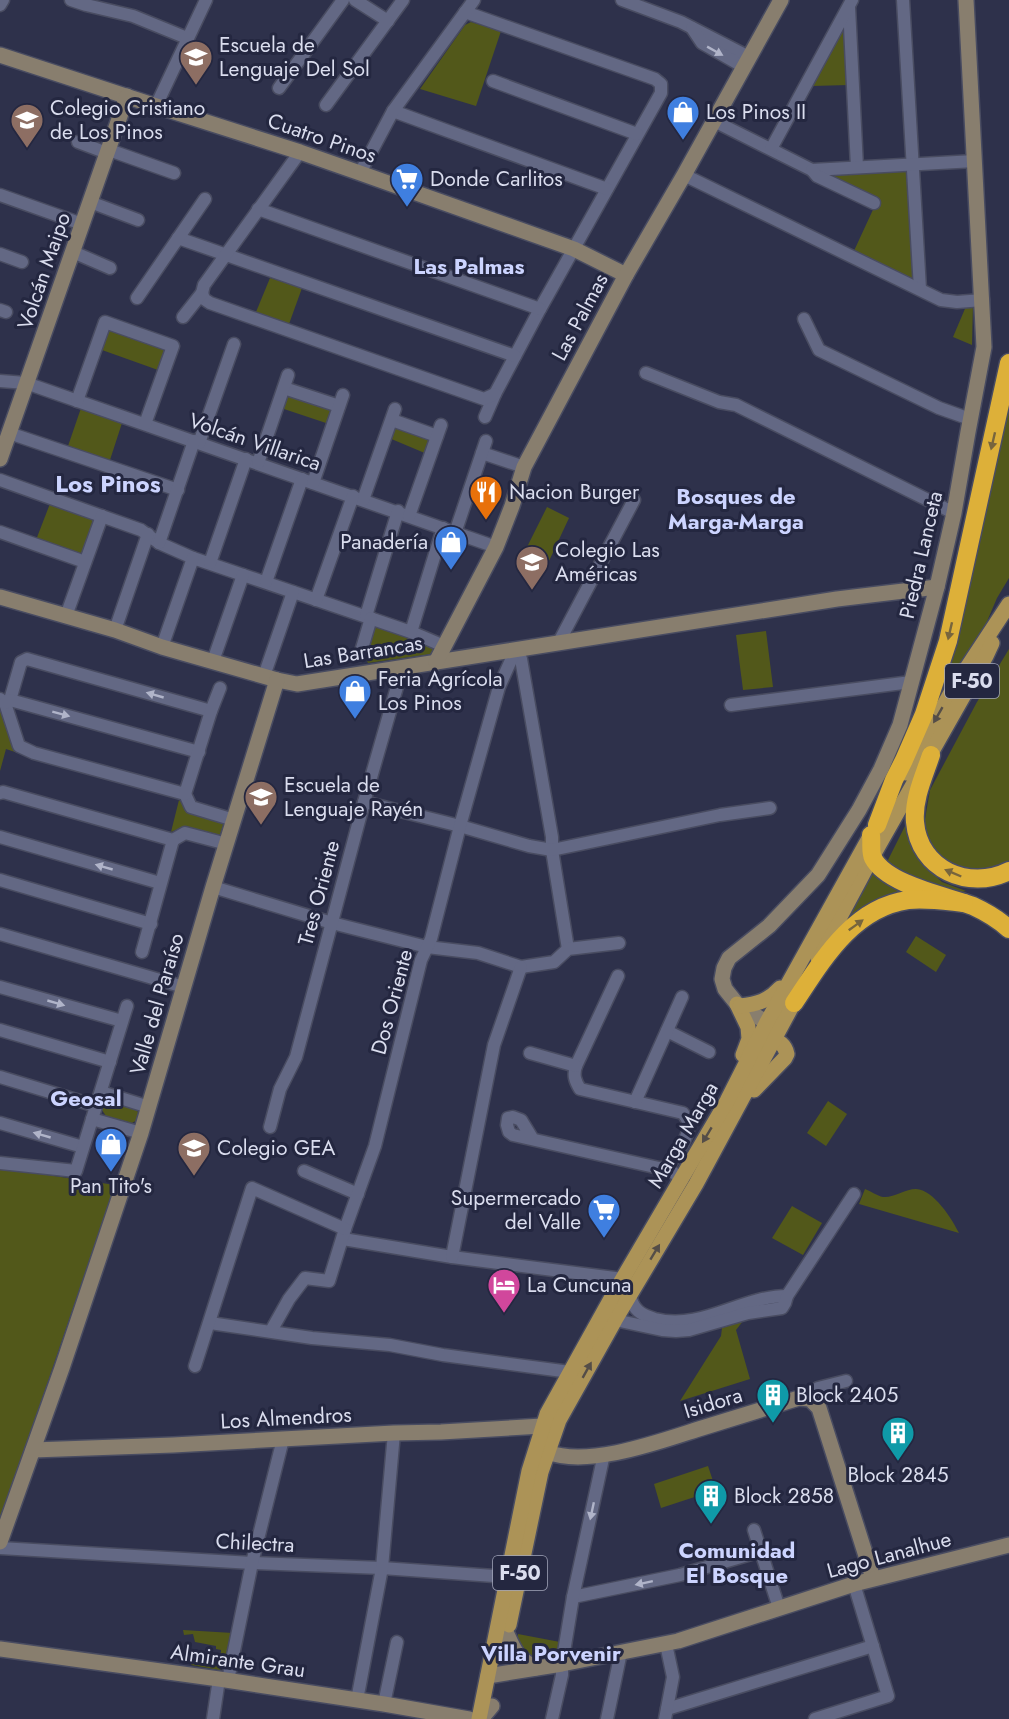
<svg xmlns="http://www.w3.org/2000/svg" width="1009" height="1719" font-family="Jost,sans-serif">
<style>
.green{fill:#52581a}
.lines{fill:none;stroke-linecap:round;stroke-linejoin:round}
.street-casing{stroke:#494c61;stroke-width:15}
.secondary-casing{stroke:#494c61;stroke-width:18}
.primary-casing{stroke:#494c61;stroke-width:18}
.highway-casing{stroke:#494c61;stroke-width:21}
.street{stroke:#636884;stroke-width:12}
.secondary{stroke:#887e6e;stroke-width:15}
.primary{stroke:#ac9357;stroke-width:15}
.highway{stroke:#ddb039;stroke-width:18}
.oneway{fill:#b0b4c9}
.oneway2{fill:#77653d}
.oneway3{fill:#544d48}
.labels{text-anchor:middle;dominant-baseline:central;stroke-width:6;stroke-linejoin:round;paint-order:stroke}
.shield{fill:#242740;stroke:#a3a6ba;stroke-width:1.5}
.shield-label{font-size:20px;font-weight:bold;fill:#daddee}
.poi-label{font-size:21px;fill:#daddee;stroke:#242740;text-anchor:start}
.street-label{font-size:21px;fill:#daddee;stroke:#242740}
.neighbourhood-label{font-size:22px;font-weight:bold;fill:#ccd4ff;stroke:#242740}
.quarter-label{font-size:24px;font-weight:bold;fill:#ccd4ff;stroke:#242740}
</style>
<rect width="100%" height="100%" fill="#2e314b"/>
<!-- green -->
<g class="green">
<path d="M471,22L501,31L476,106L420,89L465,25Z"/>
<path d="M846,25L849,85L812,86Z"/>
<path d="M908,170L916,282L853,253L877,201L824,176Z"/>
<path d="M270,278L302,288L289,324L256,312Z"/>
<path d="M967,304H973L972,345L953,337Z"/>
<path d="M109,328L167,348L158,370L102,350Z"/>
<path d="M286,392L334,408L329,424L281,408Z"/>
<path d="M1009,399V578L997,598L985,626L928,719Z"/>
<path d="M81,408L122,423L109,463L67,449Z"/>
<path d="M395,421L436,436L427,454L389,438Z"/>
<path d="M51,501L96,517L82,557L36,540Z"/>
<path d="M547,507L569,518L549,561L526,549Z"/>
<path d="M374,623L436,645L432,654L368,663L364,654Z"/>
<path d="M766,631L773,687L743,690L736,635Z"/>
<path d="M1009,649V861L993,872L968,873L946,864L930,847L924,825L930,790L977,702Z"/>
<path d="M0,705L13,745L21,754L6,749L0,771Z"/>
<path d="M179,800L189,811L224,822L220,835L185,826L171,832Z"/>
<path d="M907,822L913,849L928,869L942,882L966,891L949,895L888,867V860Z"/>
<path d="M873,872L898,889L904,895L843,925Z"/>
<path d="M916,936L946,955L936,972L906,952Z"/>
<path d="M828,1101L847,1114L826,1146L807,1133Z"/>
<path d="M109,1102L136,1109L139,1114L137,1120L132,1123L106,1116L102,1110L104,1104Z"/>
<path d="M0,1168L115,1185L0,1522Z"/>
<path d="M865,1189C871,1191 877,1196 883,1197C894,1198 905,1189 916,1189C934,1190 952,1219 959,1233L859,1204Z"/>
<path d="M792,1206L822,1223L803,1255L772,1238Z"/>
<path d="M743,1321L736,1330L750,1379L680,1401L721,1336L722,1328Z"/>
<path d="M708,1466L716,1490L661,1508L654,1484Z"/>
<path d="M183,1630L233,1633L225,1667L219,1670L191,1665V1662L197,1661V1658L220,1661L221,1650L216,1649V1646L195,1642L193,1634L184,1635Z"/>
<path d="M518,1634L560,1642L558,1656L533,1659L518,1645Z"/>
</g>
<g class="lines">
<!-- street casing -->
<g class="street-casing">
<g id="street">
<path d="M71,0L86,5L133,16L187,38"/>
<path d="M355,0L388,21"/>
<path d="M622,0L681,22L749,57"/>
<path d="M903,0L920,289"/>
<path d="M0,5L3,0"/>
<path d="M849,7L857,167"/>
<path d="M465,12L655,79L661,84V93L540,309L495,394L485,417"/>
<path d="M692,28L702,43L744,67"/>
<path d="M493,81L637,134"/>
<path d="M279,88L343,0"/>
<path d="M326,105L403,0"/>
<path d="M156,106L206,0"/>
<path d="M393,111L607,189"/>
<path d="M714,121L812,170L975,161"/>
<path d="M78,142L107,153"/>
<path d="M771,149L852,0"/>
<path d="M109,150L174,173"/>
<path d="M812,170L817,176L874,203"/>
<path d="M360,173L393,111L474,0"/>
<path d="M684,175L941,300L957,302L983,300"/>
<path d="M0,195L82,224"/>
<path d="M90,202L138,220"/>
<path d="M258,209L540,309"/>
<path d="M178,238L515,356"/>
<path d="M73,252L110,268"/>
<path d="M0,254L22,262"/>
<path d="M202,293L204,299L210,303L484,399L495,394"/>
<path d="M137,298L205,199"/>
<path d="M0,310L6,312"/>
<path d="M183,317L202,293L204,285L300,152"/>
<path d="M804,319L819,350L939,408L970,419"/>
<path d="M646,373L719,402L736,405L954,513"/>
<path d="M0,381L26,383L496,547"/>
<path d="M284,388L339,406"/>
<path d="M77,401L105,322L173,346L145,424"/>
<path d="M392,420L437,436"/>
<path d="M9,433L178,490"/>
<path d="M199,443L234,344"/>
<path d="M482,453L524,467"/>
<path d="M258,463L288,375"/>
<path d="M0,480L141,530L159,543L193,558L411,632L444,646"/>
<path d="M313,483L343,395"/>
<path d="M363,500L395,409"/>
<path d="M409,516L441,425"/>
<path d="M0,532L85,562"/>
<path d="M455,533L486,441"/>
<path d="M159,543L194,441"/>
<path d="M210,563L246,459"/>
<path d="M266,582L302,479"/>
<path d="M316,600L353,496"/>
<path d="M66,616L102,516"/>
<path d="M366,616L398,511"/>
<path d="M115,630L148,534"/>
<path d="M411,632L443,528"/>
<path d="M559,642L634,500"/>
<path d="M162,647L193,558"/>
<path d="M516,649L521,659L552,837V850L568,949"/>
<path d="M360,655L371,618"/>
<path d="M213,661L243,575"/>
<path d="M264,676L293,592"/>
<path d="M0,699L5,703L19,746L34,753L185,794L191,807L234,820"/>
<path d="M10,700L21,662L27,659L211,711"/>
<path d="M5,703L10,700L199,752"/>
<path d="M731,705L911,682"/>
<path d="M0,793L3,792L173,840L185,833L227,844"/>
<path d="M185,794L211,711L220,688"/>
<path d="M364,802L460,826L529,846L552,850L720,815L770,808"/>
<path d="M0,837L160,883"/>
<path d="M0,880L151,924"/>
<path d="M213,887L332,923L427,947L478,953L521,967L554,962L568,949L619,943"/>
<path d="M0,934L184,987"/>
<path d="M142,952L173,840"/>
<path d="M618,976L576,1066C573,1075 575,1081 580,1089L683,1113C684,1115 688,1120 688,1122C692,1133 674,1159 667,1168"/>
<path d="M0,987L122,1021"/>
<path d="M0,1030L110,1062"/>
<path d="M667,1031L709,1052"/>
<path d="M530,1053L576,1066"/>
<path d="M0,1077L96,1106"/>
<path d="M101,1092L149,1107"/>
<path d="M635,1102L682,997"/>
<path d="M92,1119L141,1133"/>
<path d="M0,1123L83,1147"/>
<path d="M270,1127L280,1089L296,1057L364,802L403,666"/>
<path d="M532,1138L521,1120L513,1117L508,1118L507,1125L509,1132L513,1135L659,1168H667L682,1179"/>
<path d="M0,1163L76,1171L127,1006"/>
<path d="M304,1171L358,1194"/>
<path d="M343,1239L452,1257L623,1279"/>
<path d="M452,1257L494,1045L521,967"/>
<path d="M630,1295C633,1310 641,1315 655,1319C702,1331 741,1296 787,1296"/>
<path d="M612,1313L615,1320L662,1330L676,1331L689,1330L748,1313L782,1308L785,1303L787,1296L854,1194"/>
<path d="M210,1323L312,1338L390,1345L443,1355L570,1372"/>
<path d="M271,1331L289,1299L305,1278L329,1281L345,1229L375,1146L421,960L431,939L460,826L499,687L516,649"/>
<path d="M195,1366L252,1188L345,1229"/>
<path d="M810,1399L818,1388L846,1381"/>
<path d="M754,1530L779,1608"/>
<path d="M0,1548L252,1563L382,1568L508,1577"/>
<path d="M573,1597L680,1575L761,1551"/>
<path d="M228,1680L252,1563L283,1439"/>
<path d="M357,1700L382,1568L394,1433"/>
<path d="M384,1704L397,1642"/>
<path d="M667,1709L873,1646"/>
<path d="M213,1719L219,1679"/>
<path d="M552,1719L562,1675V1664L573,1597L604,1454"/>
<path d="M607,1719L621,1652"/>
<path d="M665,1719L673,1677L666,1644"/>
<path d="M815,1719L888,1696L854,1584"/>
</g>
</g>
<!-- secondary casing -->
<g class="secondary-casing">
<g id="secondary">
<path d="M0,55L156,106L300,152L360,173L574,249L626,275"/>
<path d="M0,459L127,96"/>
<path d="M0,597L115,630L162,647L277,680L297,684L837,599L937,587"/>
<path d="M436,662L496,547L512,506L524,467L626,275L684,175L781,0"/>
<path d="M777,1029L737,1004L725,989L722,979L724,968L729,958L769,926L818,875L859,810L881,769L900,725L937,587L954,513L968,432L984,347L966,0"/>
<path d="M33,1450L173,1445L394,1433L441,1432L542,1426"/>
<path d="M547,1452C589,1468 661,1441 702,1428C734,1418 766,1408 799,1398L810,1399L819,1408L873,1578"/>
<path d="M0,1542L62,1368L141,1133L213,887L277,680"/>
<path d="M507,1634C515,1652 518,1659 536,1668"/>
<path d="M0,1649L219,1679L384,1704L469,1719"/>
<path d="M488,1676L562,1664L678,1641L854,1584L1009,1545"/>
<path d="M481,1719L492,1706"/>
</g>
</g>
<!-- primary casing -->
<g class="primary-casing">
<g id="primary">
<path d="M906,773L953,689L1009,604"/>
<path d="M818,958L872,857L986,656L992,643"/>
<path d="M737,1004L748,1027L749,1039L743,1055"/>
<path d="M740,1006C758,1004 768,1001 780,988"/>
<path d="M754,1090L785,1058L787,1054C785,1043 776,1039 766,1037"/>
<path d="M509,1625L541,1472L559,1420L615,1320L696,1184L799,993"/>
<path d="M479,1719L529,1471L547,1414L612,1297L727,1101L767,1022L872,833"/>
</g>
</g>
<!-- highway casing -->
<g class="highway-casing">
<g id="highway">
<path d="M931,755C924,776 913,799 915,822C919,870 969,891 1009,871"/>
<path d="M877,825L894,780L904,760L924,714L948,641L1009,363"/>
<path d="M871,835C872,842 870,852 873,858C887,885 947,896 973,906C986,912 998,919 1009,929"/>
<path d="M794,1003C822,961 852,908 908,900C927,898 945,901 964,903"/>
</g>
</g>
<!-- street -->
<use href="#street" class="street"/>
<!-- secondary -->
<use href="#secondary" class="secondary"/>
<!-- primary -->
<use href="#primary" class="primary"/>
<!-- highway -->
<use href="#highway" class="highway"/>
</g>
<!-- one-way arrows -->
<defs><path id="oneway-solid" d="M-6-.8H1V-3.2L6.5 0L1 3.2V.8H-6Z" transform="scale(1.5)"/></defs>
<g class="oneway">
<use href="#oneway-solid" transform="translate(715 51) rotate(29)"/>
<use href="#oneway-solid" transform="translate(155 695) rotate(-164)"/>
<use href="#oneway-solid" transform="translate(61 714) rotate(15)"/>
<use href="#oneway-solid" transform="translate(104 867) rotate(-164)"/>
<use href="#oneway-solid" transform="translate(56 1003) rotate(16)"/>
<use href="#oneway-solid" transform="translate(42 1135) rotate(-164)"/>
<use href="#oneway-solid" transform="translate(592 1511) rotate(102)"/>
<use href="#oneway-solid" transform="translate(644 1583) rotate(168)"/>
</g>
<g class="oneway2">
<use href="#oneway-solid" transform="translate(993 441) rotate(103)"/>
<use href="#oneway-solid" transform="translate(950 631) rotate(103)"/>
<use href="#oneway-solid" transform="translate(953 873) rotate(-157)"/>
<use href="#oneway-solid" transform="translate(856 925) rotate(-36)"/>
</g>
<g class="oneway3">
<use href="#oneway-solid" transform="translate(938 715) rotate(120)"/>
<use href="#oneway-solid" transform="translate(707 1135) rotate(121)"/>
<use href="#oneway-solid" transform="translate(655 1252) rotate(-59)"/>
<use href="#oneway-solid" transform="translate(587 1370) rotate(-61)"/>
</g>
<!-- icons -->
<defs>
<g id="school-pin" transform="scale(1.725)"><path d="M0 17L-7.5 6A9.5 9.5 0 1 1 7.5 6Z" fill="#8d6e63" stroke="#242740"/><path d="M0-5L7-2L0 1L-7-2ZM-4 1L0 2.5L4 1V4Q0 6-4 4Z" fill="#fff"/></g>
<g id="shop-pin" transform="scale(1.725)"><path d="M0 17L-7.5 6A9.5 9.5 0 1 1 7.5 6Z" fill="#3f7fe0" stroke="#242740"/><path d="M-5-2.5h2.3a2.7 3.5 0 0 1 5.4 0H5L5.5 6h-11ZM-1.5-2.5h3a1.5 2.3 0 0 0-3 0Z" fill="#fff"/></g>
<g id="supermarket-pin" transform="scale(1.725)"><path d="M0 17L-7.5 6A9.5 9.5 0 1 1 7.5 6Z" fill="#3f7fe0" stroke="#242740"/><path d="M-6-5.5h2.5l.6 2H6L4.5 2H-2.5L-4.4-4H-6ZM-1.5 3.2a1.3 1.3 0 1 0 .1 0ZM3 3.2a1.3 1.3 0 1 0 .1 0Z" fill="#fff"/></g>
<g id="restaurant-pin" transform="scale(1.725)"><path d="M0 17L-7.5 6A9.5 9.5 0 1 1 7.5 6Z" fill="#e8710a" stroke="#242740"/><path d="M-5-6h1v4h1v-4h1v4h1v-4h1v5L-1.5 .5V6h-2V.5L-5-1ZM5-6V6H3V1.5H1.5Q1.5-4 5-6Z" fill="#fff"/></g>
<g id="hotel-pin" transform="scale(1.725)"><path d="M0 17L-7.5 6A9.5 9.5 0 1 1 7.5 6Z" fill="#d1479c" stroke="#242740"/><path d="M-6-4.5h1.5V1H6V5H4.5V3h-9V5H-6ZM-4 0a1.8 1.8 0 1 1 3.6 0ZM.5 0V-2.5h3Q6-2.5 6 0Z" fill="#fff"/></g>
<g id="building-pin" transform="scale(1.725)"><path d="M0 17L-7.5 6A9.5 9.5 0 1 1 7.5 6Z" fill="#0f9aa8" stroke="#242740"/><path d="M-4-6H4V6H1V3H-1V6H-4ZM-2.5-4.3h1.7v1.8h-1.7ZM.8-4.3h1.7v1.8H.8ZM-2.5-1h1.7V.8h-1.7ZM.8-1h1.7V.8H.8Z" fill="#fff"/></g>
</defs>
<g fill-rule="evenodd">
<use href="#school-pin" x="196" y="57"/>
<use href="#shop-pin" x="683" y="112"/>
<use href="#school-pin" x="27" y="120"/>
<use href="#supermarket-pin" x="407" y="179"/>
<use href="#restaurant-pin" x="486" y="492"/>
<use href="#shop-pin" x="451" y="542"/>
<use href="#school-pin" x="532" y="562"/>
<use href="#shop-pin" x="355" y="691"/>
<use href="#school-pin" x="261" y="797"/>
<use href="#shop-pin" x="111" y="1144"/>
<use href="#school-pin" x="194" y="1148"/>
<use href="#supermarket-pin" x="604" y="1210"/>
<use href="#hotel-pin" x="504" y="1285"/>
<use href="#building-pin" x="773" y="1395"/>
<use href="#building-pin" x="898" y="1433"/>
<use href="#building-pin" x="711" y="1496"/>
</g>
<g class="labels">
<!-- shield labels -->
<g class="shield">
<rect x="945" y="664" width="54" height="34" rx="4.5"/>
<rect x="493" y="1556" width="54" height="34" rx="4.5"/>
</g>
<g class="shield-label">
<text x="972" y="681">F-50</text>
<text x="520" y="1573">F-50</text>
</g>
<!-- poi labels -->
<g class="poi-label">
<text x="219" y="45">Escuela de<tspan x="219" dy="24">Lenguaje Del Sol</tspan></text>
<text x="50" y="108">Colegio Cristiano<tspan x="50" dy="24">de Los Pinos</tspan></text>
<text x="706" y="112">Los Pinos II</text>
<text x="430" y="179">Donde Carlitos</text>
<text x="509" y="492">Nacion Burger</text>
<text x="428" y="542" text-anchor="end">Panadería</text>
<text x="555" y="550">Colegio Las<tspan x="555" dy="24">Américas</tspan></text>
<text x="378" y="679">Feria Agrícola<tspan x="378" dy="24">Los Pinos</tspan></text>
<text x="284" y="785">Escuela de<tspan x="284" dy="24">Lenguaje Rayén</tspan></text>
<text x="217" y="1148">Colegio GEA</text>
<text x="111" y="1186" text-anchor="middle">Pan Tito's</text>
<text x="581" y="1198" text-anchor="end">Supermercado<tspan x="581" dy="24">del Valle</tspan></text>
<text x="527" y="1285">La Cuncuna</text>
<text x="796" y="1395">Block 2405</text>
<text x="898" y="1475" text-anchor="middle">Block 2845</text>
<text x="734" y="1496">Block 2858</text>
</g>
<!-- street labels -->
<g class="street-label">
<text transform="translate(322 138) rotate(19)">Cuatro Pinos</text>
<text transform="translate(44 271) rotate(-71)">Volcán Maipo</text>
<text transform="translate(580 317) rotate(-62)">Las Palmas</text>
<text transform="translate(255 442) rotate(19)">Volcán Villarica</text>
<text transform="translate(921 555) rotate(-77)">Piedra Lanceta</text>
<text transform="translate(363 652) rotate(-9)">Las Barrancas</text>
<text transform="translate(319 893) rotate(-75)">Tres Oriente</text>
<text transform="translate(392 1002) rotate(-75)">Dos Oriente</text>
<text transform="translate(157 1004) rotate(-74)">Valle del Paraíso</text>
<text transform="translate(683 1135) rotate(-60)">Marga Marga</text>
<text transform="translate(713 1403) rotate(-17)">Isidora</text>
<text transform="translate(286 1418) rotate(-3)">Los Almendros</text>
<text transform="translate(255 1543) rotate(3)">Chilectra</text>
<text transform="translate(889 1555) rotate(-15)">Lago Lanalhue</text>
<text transform="translate(238 1661) rotate(8)">Almirante Grau</text>
</g>
<!-- neighbourhood labels -->
<g class="neighbourhood-label">
<text x="469" y="266">Las Palmas</text>
<text x="736" y="496">Bosques de<tspan x="736" dy="25">Marga-Marga</tspan></text>
<text x="86" y="1098">Geosal</text>
<text x="737" y="1550">Comunidad<tspan x="737" dy="25">El Bosque</tspan></text>
<text x="551" y="1653">Villa Porvenir</text>
</g>
<!-- quarter labels -->
<g class="quarter-label">
<text x="108" y="483">Los Pinos</text>
</g>
</g>
</svg>
